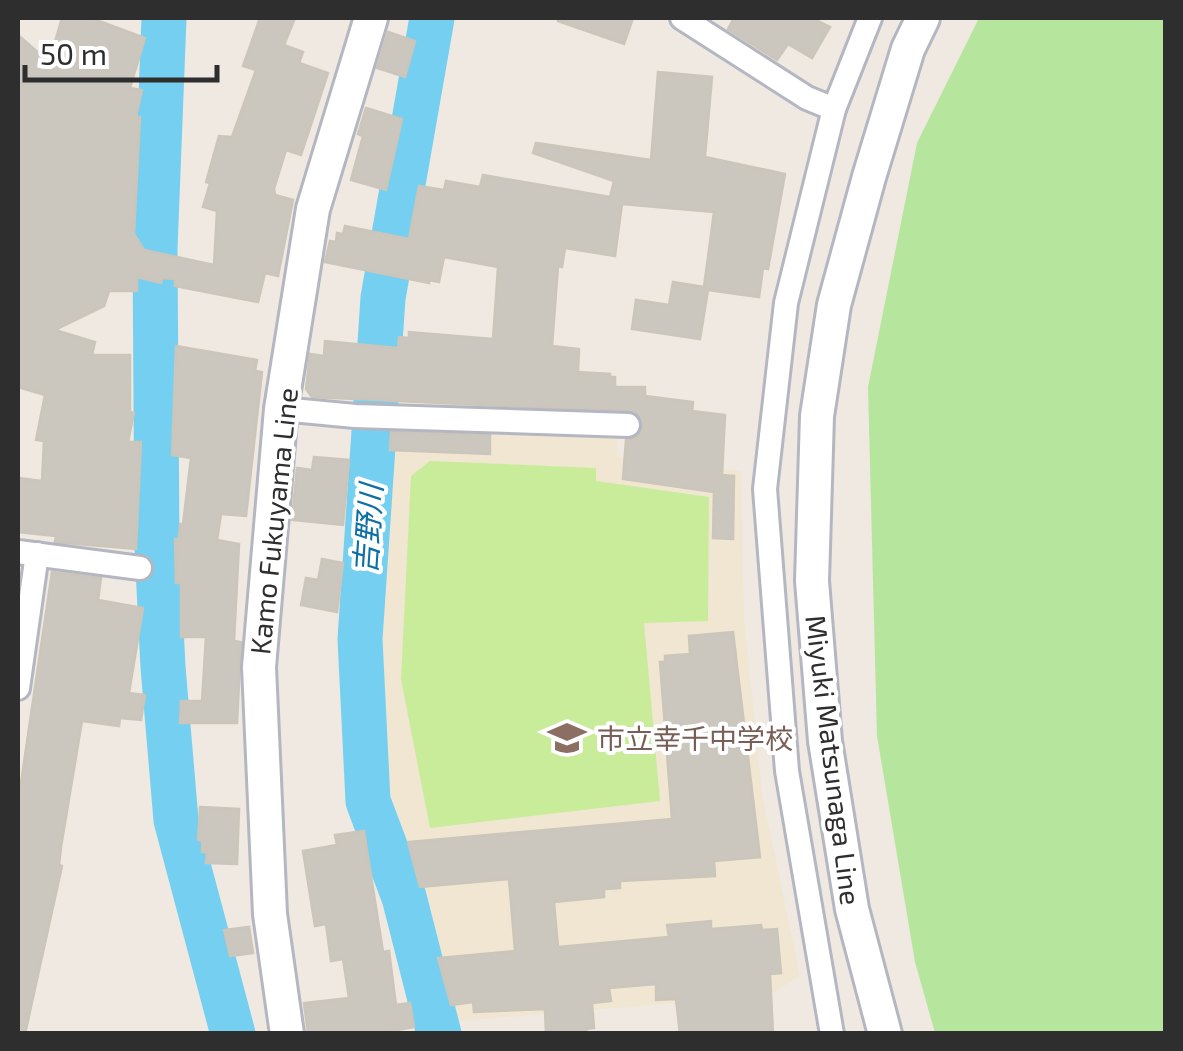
<svg xmlns="http://www.w3.org/2000/svg" width="1183" height="1051" font-family="'Exo 2','Noto Sans JP',sans-serif">
<style>
.education{fill:#f0e6d1}
.green{fill:#b6e59e}
.pitch{fill:#c9ec9a}
.lines{fill:none;stroke-linecap:round;stroke-linejoin:round}
.river{stroke:#75cff0;stroke-width:45}
.building{fill:#cbc7bf;stroke:#cbc5ba;stroke-width:2.5}
.minor-casing{stroke:#b4b7c1;stroke-width:28}
.secondary-casing{stroke:#b4b7c1;stroke-width:38}
.minor{stroke:#fff;stroke-width:22}
.secondary{stroke:#fff;stroke-width:32}
.labels{text-anchor:middle;dominant-baseline:central;stroke-width:8;stroke-linejoin:round;paint-order:stroke}
.street-label{font-size:28px;fill:#2e2e2e;stroke:#fff}
.education-label{font-size:28px;fill:#785e54;stroke:#fff;text-anchor:start}
.water-label{font-size:30px;font-style:italic;fill:#0d6fa3;stroke:#fff}
</style>
<rect width="100%" height="100%" fill="#efe9e1"/>
<!-- education -->
<path class="education" d="M385,426L617,435V457L741,471L744,618L762,794L800,976L769,995L448,1022L386,808L373,682Z"/>
<!-- green -->
<path class="green" d="M979,18H1165V1033H935L915,962L877,736L868,387L917,143Z"/>
<!-- pitch -->
<path class="pitch" d="M430,461L596,468V481L709,497L708,621L644,623L660,801L430,828L401,679L411,476Z"/>
<g class="lines">
<!-- river -->
<g class="river">
<path d="M164,18L155,249L157,548L163,667L176,820L233,1034"/>
<path d="M432,18L383,298L360,639L368,801L404,897L439,1034"/>
</g>
</g>
<!-- building -->
<g class="building">
<path d="M62,18H91L145,38L130,88L142,90L136,117H140L134,234L144,250L214,265L217,211L203,207L210,183L206,182L219,136L232,137L256,70L243,66L260,18H295L284,45L303,52L299,63L328,73L301,155L286,150L274,189L275,195L293,200L278,276L265,273L258,302L175,286V279L162,278L161,283L137,277V291H109L104,306L55,330L95,342L92,355H130V412L134,413L128,442H141L136,549L55,542L56,536L18,532V478L42,481L44,441L36,440L45,395L18,387V35L49,62Z"/>
<path d="M558,18H633L624,44L558,21Z"/>
<path d="M734,18H812L830,27L812,58L788,44L777,60L728,29Z"/>
<path d="M388,32L415,41L405,77L377,68Z"/>
<path d="M658,72L712,77L705,157L785,174L768,269L763,268L759,297L708,290L700,339L632,329L636,300L669,305L673,282L704,287L714,212L622,204L615,256L565,248L562,267L558,266L552,346L579,349L578,372L610,374V377H615V387H645V396L693,402L692,411L725,415L722,475L734,476L733,539L713,538L714,492L623,479L626,440L636,438L643,426L635,412L312,397L306,389L310,354L324,356L325,341L398,348L399,337L409,338V332L493,339L498,267L444,257L439,282L429,280V283L325,262L330,241L336,242L337,233L343,234L345,226L409,239L419,186L444,190L446,181L480,187L483,175L610,197L614,181L533,153L536,143L651,160Z"/>
<path d="M366,108L402,119L386,190L351,180L363,136L358,134Z"/>
<path d="M176,346L257,360L255,371L262,372L246,516L221,514L217,540L239,544L234,641L241,642L237,723H180L181,701H202L206,637H181V583H176L175,539H179L180,524H183L191,458L172,455Z"/>
<path d="M391,432L490,435V454L390,450Z"/>
<path d="M314,457L349,460L343,525L292,520L297,468L312,470Z"/>
<path d="M322,559L343,563L337,612L301,605L306,578L318,580Z"/>
<path d="M52,572L101,578L98,600L143,608L129,693L145,695L141,720L120,718L119,726L82,721L61,847L59,865L62,866L25,1034L18,1033V803Z"/>
<path d="M733,632L760,857L714,861L715,876L620,881V888L604,889V897L554,902L558,947L669,937L667,925L711,921V929L761,925L762,930L777,929L781,973L770,974L773,1034H680L676,999L656,1000V984L609,988L611,1001L592,1003L594,1028L586,1029L587,1034H546L545,1009L474,1012L473,1002L451,1005L438,958L515,951L509,879L420,887L408,842L672,819L660,662H665V656L690,654L689,636Z"/>
<path d="M200,807L239,809L237,864L206,863L207,852H202V840H198Z"/>
<path d="M364,831L383,952L389,951L396,1005L410,1003L414,1027L375,1034H308L304,1003L349,998L343,959L331,961L326,924L315,926L303,851L337,845L335,835Z"/>
<path d="M249,927L253,953L230,956L224,930Z"/>
</g>
<g class="lines">
<!-- minor casing -->
<g class="minor-casing">
<g id="minor">
<path d="M682,18L807,98L834,109"/>
<path d="M281,409L355,416L628,425"/>
<path d="M18,552L140,568"/>
<path d="M18,688L37,554"/>
<path d="M832,1034L787,771L765,489L786,303L834,109L870,18"/>
</g>
</g>
<!-- secondary casing -->
<g class="secondary-casing">
<g id="secondary">
<path d="M287,1034L270,914L259,667L281,409L313,209L371,18"/>
<path d="M885,1034L852,909L825,741L812,581L817,416L834,305L869,177L908,49L923,18"/>
</g>
</g>
<!-- minor -->
<use href="#minor" class="minor"/>
<!-- secondary -->
<use href="#secondary" class="secondary"/>
</g>
<!-- icons -->
<defs>
<g id="school-bare" transform="scale(3)"><path d="M0-5L7-2L0 1L-7-2ZM-4 1L0 2.5L4 1V4Q0 6-4 4Z" fill="#8d6e63" stroke="#fff" stroke-width="2.5" paint-order="stroke"/></g>
</defs>
<g fill-rule="evenodd">
<use href="#school-bare" x="567" y="738"/>
</g>
<g class="labels">
<!-- street labels -->
<g class="street-label">
<text transform="translate(273 521) rotate(-84)">Kamo Fukuyama Line</text>
<text transform="translate(834 760) rotate(83)">Miyuki Matsunaga Line</text>
</g>
<!-- education labels -->
<g class="education-label">
<text x="597" y="738">市立幸千中学校</text>
</g>
<!-- water labels -->
<g class="water-label">
<text transform="translate(367 529) rotate(-86)">吉野川</text>
</g>
</g>
<!-- border -->
<rect width="1183" height="1051" fill="none" stroke="#2e2e2e" stroke-width="40"/>
<!-- scale -->
<path d="M25 65v15h192v-15" fill="none" stroke="#2e2e2e" stroke-width="5"/>
<text x="40" y="65" font-size="30" fill="#2e2e2e" stroke="#ffffff" stroke-width="8" paint-order="stroke">50 m</text>
</svg>
